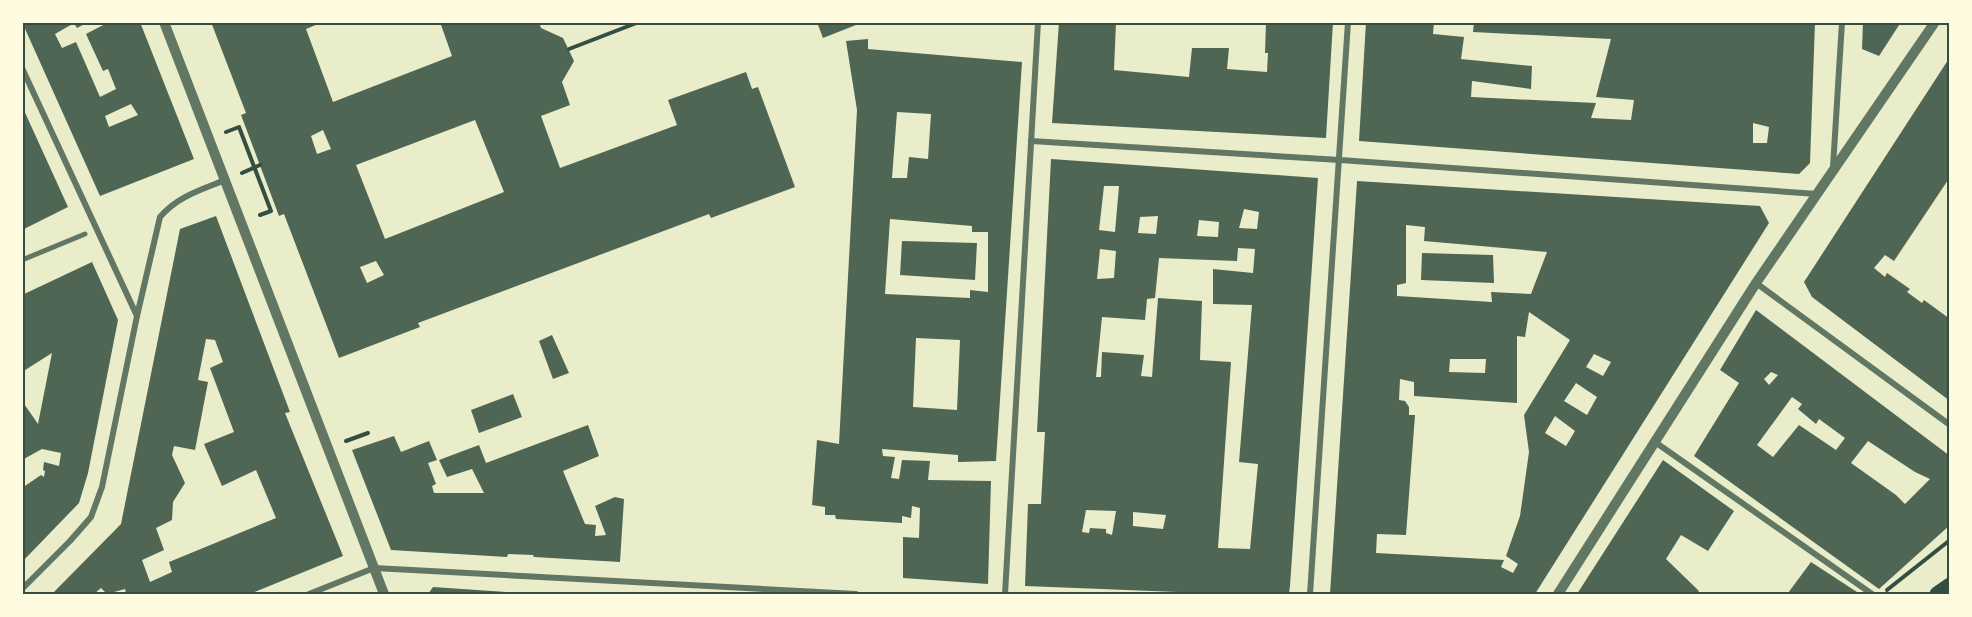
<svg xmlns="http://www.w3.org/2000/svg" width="1972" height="617" font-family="'Archivo Narrow',sans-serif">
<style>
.building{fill:#4f6655;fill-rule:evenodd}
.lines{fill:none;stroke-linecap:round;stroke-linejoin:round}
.path{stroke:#344e41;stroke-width:4}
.pedestrian{stroke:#617663;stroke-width:5}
.minor{stroke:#617663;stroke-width:6}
.tertiary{stroke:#617663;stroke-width:10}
.primary{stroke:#344e41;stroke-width:15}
.neatline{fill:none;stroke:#344e41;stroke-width:2}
</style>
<rect width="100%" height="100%" fill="#e9edc9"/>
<!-- building -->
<g class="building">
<path d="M22,22H88L77,28L74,23L55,34L62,48L76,42L100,97L116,89L108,69L103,71L86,34L109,22H140L194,159L100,196ZM131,104L138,115L109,127L105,116Z"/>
<path d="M211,22H323L306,29L333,102L452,56L440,22H539L541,28L563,38L574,61L562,82L570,105L541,116L560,168L677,125L668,100L746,72L752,89L758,87L795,187L711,218L709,214L418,323L420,327L339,358L284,214L279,216L241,115L246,113ZM475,120L504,192L385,239L356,165ZM323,130L331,149L317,154L311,136ZM376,261L384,275L367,283L360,267Z"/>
<path d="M817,22H861V23L823,38Z"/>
<path d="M1059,22H1116L1114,70L1189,77L1192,48H1229L1227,69L1267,72L1268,53H1265L1266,22H1333L1326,138L1052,123Z"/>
<path d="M1154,22H1178V25L1154,24Z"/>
<path d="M1366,22H1434L1433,34L1464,37L1461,59L1532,66L1531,89L1472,81L1471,97L1596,103L1591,118L1631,120L1634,100L1596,97L1611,39L1473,32L1474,22H1815L1810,163L1799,174L1359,141ZM1753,123L1769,127L1767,143H1753Z"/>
<path d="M1863,22H1901L1879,56L1862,49Z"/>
<path d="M868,39V49L1022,62L996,461L958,462V455L882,449L883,456L895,457L891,478L899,479L902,460L930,461L928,480L991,481L988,584L903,578V537L919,538L920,508L912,506L911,518L902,516V523L836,519L835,515H825V507L812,505L817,440L839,444L857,110L846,41ZM897,112L931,114L928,159L909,157L907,178H892ZM890,219L972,226V232H988V292L970,290V298L885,294ZM916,338L960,340L957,410L913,407Z"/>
<path d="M1950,57V177L1894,261L1885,255L1874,268L1885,277L1887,273L1910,289L1907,292L1922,303L1924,300L1950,319V401L1812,297L1804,282Z"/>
<path d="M22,106L68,207L22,230Z"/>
<path d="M1051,159L1318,178L1290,586L1289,593L1286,594H1228L1025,586L1028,504H1041L1045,432H1037ZM1104,186H1119L1115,232L1099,230ZM1244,209L1259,212L1257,229L1239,228ZM1158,216L1156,234L1138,233L1140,217ZM1199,220L1219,222L1218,237L1197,236ZM1238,248L1255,249L1253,273L1213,269V304L1252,305L1239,462L1258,464L1250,549L1218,548L1231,362L1200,360L1202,301L1158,298L1152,377L1141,376L1144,355L1102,352L1101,377H1096L1102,317L1145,320L1147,299L1155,298L1159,258L1237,261ZM1100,249L1116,251L1114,278L1097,279ZM1086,510L1116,511L1112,535L1106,533V529L1090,528L1089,533L1082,532ZM1133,512L1166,515L1163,529L1133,526Z"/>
<path d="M1357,181L1760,206L1769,223L1535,594H1330ZM1406,225L1425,227L1424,241L1547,252L1531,294L1491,292L1492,302L1397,296V285L1406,283ZM1529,312L1570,340L1524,415L1529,452L1520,516L1506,556L1518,564L1513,573L1501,567L1504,560L1376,553L1377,534L1406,535L1415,415H1409V407L1405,401L1399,400L1400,379L1414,382V396L1517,403V336L1525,337ZM1594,354L1611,362L1603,376L1586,367ZM1450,359H1486L1485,373L1449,372ZM1576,383L1597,397L1587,415L1564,401ZM1555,416L1575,431L1566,446L1545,433Z"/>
<path d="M216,216L290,412L285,413L343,556L250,594H126L125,589L107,594L101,588L94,594H52L121,524L180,229ZM206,339L215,340L223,362L210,368L234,432L204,444L222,486L256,470L276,518L169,562L172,572L150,582L142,560L164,550L156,528L172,520L173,502L185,483L172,455L174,446L195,450L208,382L198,380Z"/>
<path d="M902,241L977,243L975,280L900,275Z"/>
<path d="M1422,253L1493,255L1494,283L1421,280Z"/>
<path d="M92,262L118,320L88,473L79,503L22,562V488L41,475L44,477L45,471L43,470L44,462L59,466L61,453L42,449L22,460V401L38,424L52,353L22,372V295Z"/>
<path d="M1756,310L1950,456V525L1879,589L1694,456L1739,383L1720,370ZM1771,372L1778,375L1769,385L1764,379ZM1792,397L1802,404L1798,409L1816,424L1819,419L1845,438L1836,450L1799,425L1773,457L1757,445ZM1868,441L1915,472L1930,479L1905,504L1896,495L1851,463Z"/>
<path d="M552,335L569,373L553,379L539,341Z"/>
<path d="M513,394L522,417L479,433L471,410Z"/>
<path d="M588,425L599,456L563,471L585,524L596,525L595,536L606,535L595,506L615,497L624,499L620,562L534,557L533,555L508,554L507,557L391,550L352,450L394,436L401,452L429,441L437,460L428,463L436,484L432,486L434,493H484L472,469L447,477L439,460L479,445L486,463Z"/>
<path d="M1663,460L1734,511L1708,551L1681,535L1666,559L1699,591L1696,594H1577Z"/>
<path d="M1811,562L1860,594H1790L1788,593Z"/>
<path d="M433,587L521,593V594H428Z"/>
</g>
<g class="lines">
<!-- path -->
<g class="path">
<path d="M569,49L639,22"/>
<path d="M226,132L239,127L271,211L260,215"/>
<path d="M242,173L260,165"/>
<path d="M346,441L368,433"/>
<path d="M1887,590L1950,540"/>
</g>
<!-- pedestrian -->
<path class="pedestrian" d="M22,260L85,234"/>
<!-- minor -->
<g class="minor">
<path d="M22,68L137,316"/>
<path d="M1031,141L1340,160L1817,194"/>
<path d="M1833,167L1842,22"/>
<path d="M1756,283L1950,425"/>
<path d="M1655,442L1872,594"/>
<path d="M22,589L70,541L91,517L102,487L137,316L160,217C178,196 201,190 225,180"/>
<path d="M309,594L374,568L856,594"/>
<path d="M1005,594L1038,22"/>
<path d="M1310,594L1348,22"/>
</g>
<!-- tertiary -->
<g class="tertiary">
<path d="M164,22L384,594"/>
<path d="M1558,594L1756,283L1935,22"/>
</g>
<!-- primary -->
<path class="primary" d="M1937,594L1950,585"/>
</g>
<!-- border -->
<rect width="1972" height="617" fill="none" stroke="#fefae0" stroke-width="48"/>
<rect x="24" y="24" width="1924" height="569" class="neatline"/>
</svg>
